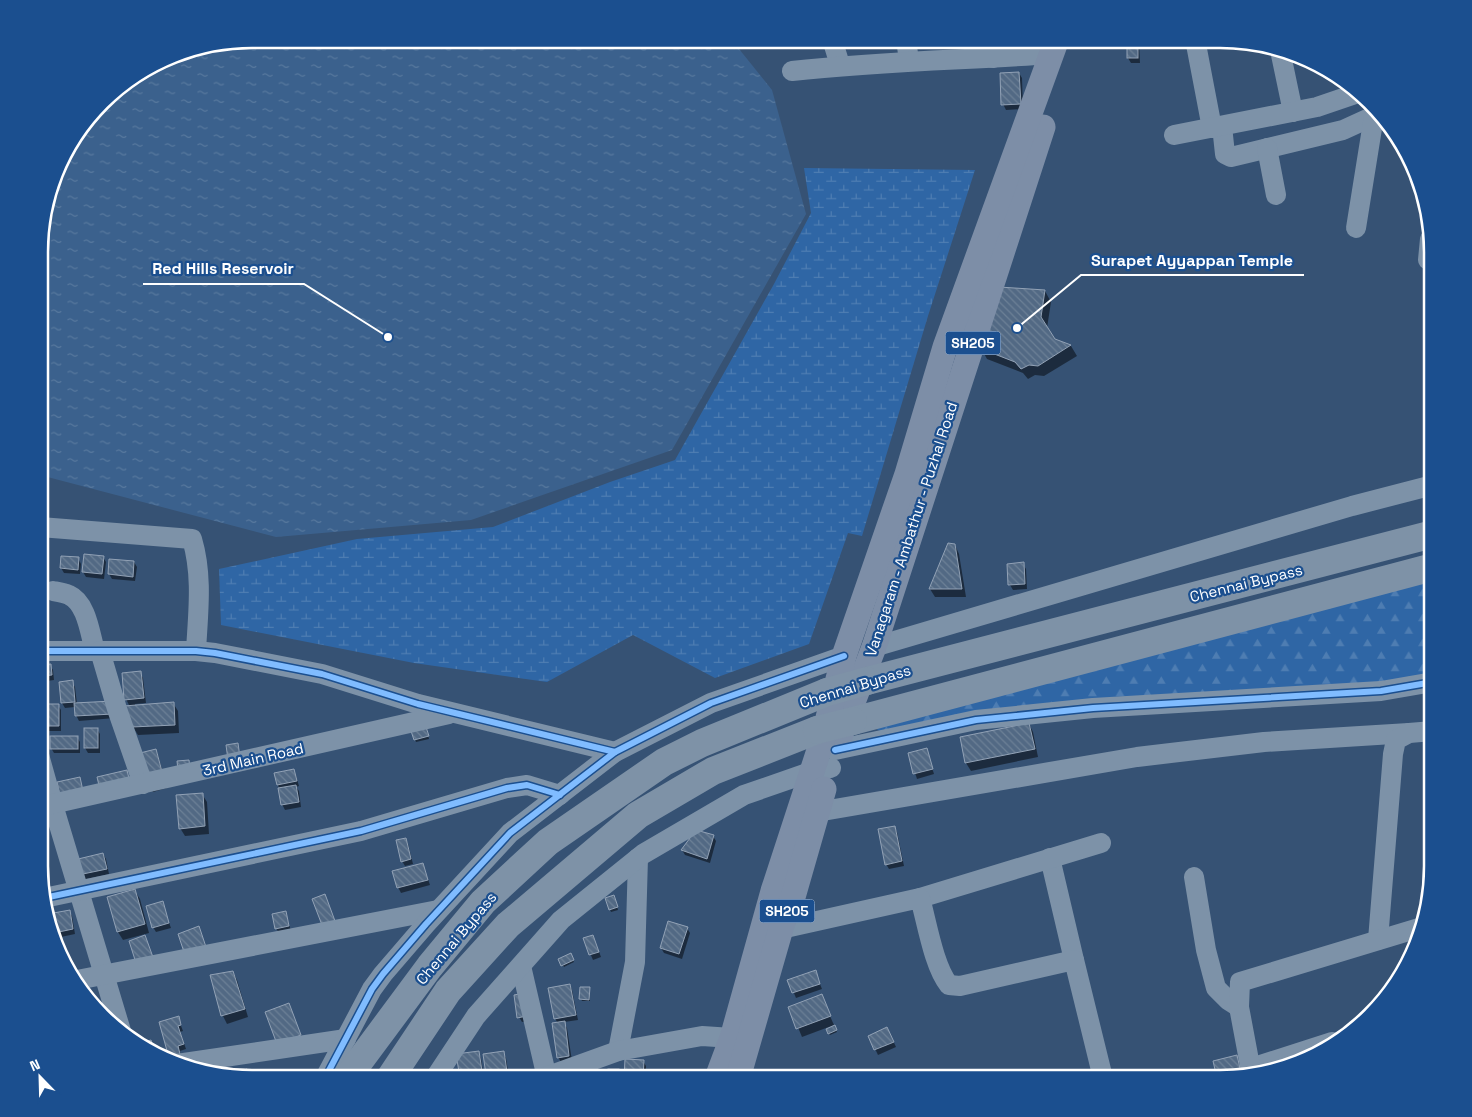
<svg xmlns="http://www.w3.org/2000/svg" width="1472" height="1117" font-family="'Space Grotesk',sans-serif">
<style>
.forest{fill:url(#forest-firs)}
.wetland{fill:url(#wetland-marsh)}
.water{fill:url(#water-ripples)}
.shadow{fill:#0007}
.building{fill:url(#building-back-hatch);stroke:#92a2b6}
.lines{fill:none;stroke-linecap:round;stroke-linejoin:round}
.minor{stroke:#7d92a8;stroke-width:20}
.major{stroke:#7d8ea7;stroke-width:25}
.highway{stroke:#7e92a7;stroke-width:28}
.highway-bridge{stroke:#7e92a7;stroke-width:28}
.cycleway-casing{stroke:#1b4f8f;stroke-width:9}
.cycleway{stroke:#80bcff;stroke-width:6}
.labels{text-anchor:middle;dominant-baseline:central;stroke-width:4.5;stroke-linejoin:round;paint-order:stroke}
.shield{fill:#1b4f8f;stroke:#bbcadd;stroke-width:1}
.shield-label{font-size:14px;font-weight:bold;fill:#fff}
.street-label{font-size:15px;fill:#fff;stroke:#1b4f8f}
.rim{fill:none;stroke:#fff;stroke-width:2.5}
.leader{fill:none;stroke:#fff;stroke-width:2}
.callout-dot{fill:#fff;stroke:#1b4f8f;stroke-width:2}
.callout-label{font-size:16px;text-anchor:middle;font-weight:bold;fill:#fff;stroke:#1b4f8f;stroke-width:4.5;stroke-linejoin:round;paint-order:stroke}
</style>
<defs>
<pattern id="forest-firs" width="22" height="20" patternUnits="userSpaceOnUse" patternTransform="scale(1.25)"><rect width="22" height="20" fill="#2f66a5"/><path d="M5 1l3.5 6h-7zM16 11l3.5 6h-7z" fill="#4e7db2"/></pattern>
<pattern id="wetland-marsh" width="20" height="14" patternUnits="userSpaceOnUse" patternTransform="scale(1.25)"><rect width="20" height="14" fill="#2f66a5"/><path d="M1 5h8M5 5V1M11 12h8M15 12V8" fill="none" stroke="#4e7db2"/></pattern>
<pattern id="water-ripples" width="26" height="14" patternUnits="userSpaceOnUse" patternTransform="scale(1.25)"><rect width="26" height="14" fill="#3b618d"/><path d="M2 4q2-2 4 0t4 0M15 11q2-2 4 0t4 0" fill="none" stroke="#58799e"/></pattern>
<pattern id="building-back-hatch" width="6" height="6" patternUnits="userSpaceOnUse" patternTransform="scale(1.25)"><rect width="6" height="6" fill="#526984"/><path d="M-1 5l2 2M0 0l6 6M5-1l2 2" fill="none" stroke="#6c8096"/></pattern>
</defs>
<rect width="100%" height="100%" fill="#365274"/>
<!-- forest -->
<path class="forest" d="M1433,578V674L1380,684L881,732L872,726Z"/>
<!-- wetland -->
<path class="wetland" d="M804,168L975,170L928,316L862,536L848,533L809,644L715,678L633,635L547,682L414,663L221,625L219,569L357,539L493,527L610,482L675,460L774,284L811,213Z"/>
<!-- water -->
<path class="water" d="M252,39H731L772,90L806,214L672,450L471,520L276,537L40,475L41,224L67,146L112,91L183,50Z"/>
<!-- shadow -->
<g class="shadow">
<path d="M1121,39H1147L1146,42H1139L1140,63H1131L1128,58V41H1123Z"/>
<path d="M1019,73L1022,78L1023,109L1006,110L1003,104Z"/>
<path d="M1045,291L1051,302L1047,328L1054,340L1071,346L1077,356L1044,376L1035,375L1028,379L1023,373L987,359L981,348Z"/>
<path d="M948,545H955L959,554L966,597H935L930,589Z"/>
<path d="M103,557L106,562L104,579L86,577L83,572Z"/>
<path d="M78,558L81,564L80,574L64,573L61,568Z"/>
<path d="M110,560L134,562L137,567L135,581L112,579L109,574Z"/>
<path d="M1023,564L1026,569L1027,589L1013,590L1010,585L1008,565Z"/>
<path d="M50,665L53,670L54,680L40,682V666Z"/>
<path d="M140,672L143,678L146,703L135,704V706L173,703L178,711L179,733L138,735L133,727L130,707L126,699Z"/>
<path d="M72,682L75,687L77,704L112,702L115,718L79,721L76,715L75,707L65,708L62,703Z"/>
<path d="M58,705L61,710V731H45L42,726Z"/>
<path d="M1029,724L1033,732L1038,757L971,771L966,763Z"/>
<path d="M97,729L100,734V753H88L85,748Z"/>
<path d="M427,730L429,739L416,742L413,732Z"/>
<path d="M77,737L80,742V753H54L51,748Z"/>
<path d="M926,749L934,774L917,779L909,754Z"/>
<path d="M156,750L158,755L167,788L153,792L150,787Z"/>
<path d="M294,771L296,776L299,786L296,787L299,791L301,807L285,810L282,804L276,774Z"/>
<path d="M202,794L207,802L209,834L185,836L180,828Z"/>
<path d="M894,827L897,832L904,866L889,869L886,864Z"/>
<path d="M713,836L716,841L710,863L685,855L682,850Z"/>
<path d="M406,839L408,844L413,864L405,866L402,861Z"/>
<path d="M103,854L106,859L109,874L82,880L79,875Z"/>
<path d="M423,865L430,885L401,893L398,887Z"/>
<path d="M135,891L140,899L149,933L123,940L118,932L109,898Z"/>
<path d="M606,899H615L618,910L611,912Z"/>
<path d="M162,903L171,928L156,932L153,927Z"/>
<path d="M69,911L72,916L75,934L56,938L51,922Z"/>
<path d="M285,912L291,931L279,933L276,928Z"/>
<path d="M687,928L690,933L682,959L664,953L661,948Z"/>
<path d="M593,936L601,957L593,960L584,939Z"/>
<path d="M571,955L574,962L564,967L560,960Z"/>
<path d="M233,972L237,980L248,1017L227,1024L223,1016L211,976Z"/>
<path d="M815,972L822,989L796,998L789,981Z"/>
<path d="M570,985L572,990L578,1020L564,1022L567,1028L572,1061L561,1062L558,1057V1024L555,1018Z"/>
<path d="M589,988L590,1001H582L581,999Z"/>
<path d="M515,996L529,1021L522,1022L519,1017Z"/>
<path d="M821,996L834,1025L802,1037L790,1008Z"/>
<path d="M178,1018L183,1031L180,1032L186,1049L180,1051L182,1060L173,1062Z"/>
<path d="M835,1027L837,1032L830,1035L827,1030Z"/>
<path d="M890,1034L896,1047L878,1055L869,1036Z"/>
<path d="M478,1052L481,1058L484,1078H461Z"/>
<path d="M503,1053L506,1058L509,1077L490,1078L487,1074Z"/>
<path d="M1236,1056L1242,1073L1218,1078L1214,1062Z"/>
<path d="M643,1061L646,1066V1078H626Z"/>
</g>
<!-- building -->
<g class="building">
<rect x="1127" y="39" width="11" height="19"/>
<path d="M1019,72L1021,104L1001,105L1000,73Z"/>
<path d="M999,287L1045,290L1041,317L1055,339L1071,345L1038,366L1029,365L1021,369L1015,362L979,348Z"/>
<path d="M948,543L955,544L962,589H929Z"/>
<path d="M84,554L104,556L102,574L82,572Z"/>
<path d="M61,556L79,557L78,570L60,568Z"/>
<path d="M109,559L134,561L133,577L108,574Z"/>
<path d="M1024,562L1025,584L1008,585L1007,564Z"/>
<path d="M51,664L52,675L40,676V665Z"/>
<path d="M141,671L144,698L124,700L122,673Z"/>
<path d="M73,680L75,702L61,703L59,682Z"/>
<path d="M113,701V714L75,716L74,703Z"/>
<path d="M174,702L175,725L132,727L124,706Z"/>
<path d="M41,704H59V726H40Z"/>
<path d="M1029,723L1035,749L965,763L960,737Z"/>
<path d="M426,727L429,736L414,740L411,731Z"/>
<rect x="84" y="728" width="14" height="20"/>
<rect x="50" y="736" width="28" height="13"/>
<path d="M238,743L241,765L229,767L226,745Z"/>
<path d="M927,748L933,769L913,774L908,753Z"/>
<path d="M156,749L165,783L149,787L140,753Z"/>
<path d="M189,760L191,778L179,779L177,761Z"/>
<path d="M294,769L297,781L277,785L274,773Z"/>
<path d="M127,770L131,787L101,794L97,777Z"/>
<path d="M80,777L83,791L60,796L57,782Z"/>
<path d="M296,785L299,802L281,805L278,788Z"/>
<path d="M203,793L205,826L179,829L176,795Z"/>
<path d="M895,826L902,861L885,865L878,829Z"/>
<path d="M696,830L714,835L707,859L681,850Z"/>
<path d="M406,838L411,859L401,862L396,840Z"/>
<path d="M103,853L107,869L78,875L74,860Z"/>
<path d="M423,863L428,880L397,888L392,871Z"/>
<path d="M135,889L145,924L117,932L107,897Z"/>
<path d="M325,894L335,921L322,925L312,899Z"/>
<path d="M614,895L618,907L609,910L605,898Z"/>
<path d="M163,901L169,923L152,928L146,906Z"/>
<path d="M70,910L73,929L54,933L48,914Z"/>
<path d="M286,911L289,926L275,929L272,914Z"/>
<path d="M668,921L688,927L679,954L660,948Z"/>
<path d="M199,926L206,947L185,955L178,934Z"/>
<path d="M145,935L154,960L137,966L129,941Z"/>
<path d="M593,935L599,952L589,955L583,938Z"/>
<path d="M571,953L574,960L561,966L558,959Z"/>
<path d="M816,970L820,984L792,993L787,980Z"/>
<path d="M233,971L245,1009L221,1016L210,975Z"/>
<path d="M570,984L576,1015L554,1019L548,988Z"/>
<path d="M580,987H590L589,1000L579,999Z"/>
<path d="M524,993L527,1016L517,1018L514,995Z"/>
<path d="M822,994L831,1016L796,1029L788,1007Z"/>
<path d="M289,1003L301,1035L277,1044L265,1012Z"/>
<path d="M179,1016L181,1025L178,1026L184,1044L178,1046L180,1054L169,1058L159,1022Z"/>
<path d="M565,1021L569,1056L557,1058L552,1023Z"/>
<path d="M835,1025L837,1030L828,1034L826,1029Z"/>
<path d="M887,1027L894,1042L874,1050L868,1036Z"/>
<path d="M151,1040L155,1052L141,1043Z"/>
<path d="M479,1051L483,1078H460L456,1054Z"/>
<path d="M504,1051L507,1072L486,1075L483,1054Z"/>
<path d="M1237,1055L1241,1073L1217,1078L1213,1061Z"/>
<path d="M625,1059L644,1060L643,1078H624Z"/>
<path d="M247,1069L250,1078H238L228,1075Z"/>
<rect x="608" y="1069" width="11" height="9"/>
</g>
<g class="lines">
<!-- minor -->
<g class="minor">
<path d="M832,39L840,65"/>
<path d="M906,39L909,61"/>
<path d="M991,39L993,58"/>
<path d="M1195,39L1212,128"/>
<path d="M1280,50L1293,112"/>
<path d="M792,71C879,61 966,60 1053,54"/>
<path d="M1222,126L1225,154L1231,157L1343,130L1378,114"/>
<path d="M1174,135L1317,107L1361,92"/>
<path d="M1267,148L1276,195"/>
<path d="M1356,228L1374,116"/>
<path d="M1428,260L1430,239"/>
<path d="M40,527L192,539C203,576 198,613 196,651"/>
<path d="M53,591C58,592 64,593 69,595C87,603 90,634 95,651"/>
<path d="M874,647L1352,506L1433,485"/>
<path d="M40,651H196L215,653L322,674L418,704L615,752"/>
<path d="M100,651L117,709L143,784"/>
<path d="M835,750L976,720L1093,708L1381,691L1433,682"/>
<path d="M39,755L53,805L121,1031"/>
<path d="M39,807L449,714"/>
<path d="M817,812L1137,757L1264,742L1409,733"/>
<path d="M1050,858L1074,960"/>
<path d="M1194,877L1206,950L1216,988L1228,1000L1239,1007"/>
<path d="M44,898L361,831L507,788L527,785L560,795"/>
<path d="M920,898L1101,843"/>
<path d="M781,929L920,898C927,923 934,967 949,985L960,986L1074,960L1103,1078"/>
<path d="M1378,940L1393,754L1396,740L1409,733L1433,731"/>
<path d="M521,966L547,1078"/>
<path d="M77,980L438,910"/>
<path d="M618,1051L635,962L638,858"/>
<path d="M177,1064L346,1039"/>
<path d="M1251,1068L1332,1042"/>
<path d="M1251,1071L1239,1007L1240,982L1422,927"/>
<path d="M325,1078L372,989L383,974L426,924L510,833L615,752L711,703L844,656"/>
<path d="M435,1078L476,1016L561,920L643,854L744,795L813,771L831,768"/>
<path d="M543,1078L618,1051L702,1036L732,1038"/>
</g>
<!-- major -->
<g class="major">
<path d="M839,739L874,647L1043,127"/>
<path d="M717,1078L732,1038L773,891L822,741L844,656L907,474L945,347L1057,39"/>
<path d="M738,1078L782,925L793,897L824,789"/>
</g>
<!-- highway -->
<g class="highway">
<path d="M867,681L1433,534"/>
<path d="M853,721L1433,567"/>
<path d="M347,1078L430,966L483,902L548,842L664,762L702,743L827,692"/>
<path d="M390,1078L448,991L508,925L638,815L713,771L817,730"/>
</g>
<!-- highway-bridge -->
<g class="highway-bridge">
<path d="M827,692L867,681"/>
<path d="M817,730L853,721"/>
</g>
<!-- cycleway casing -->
<g class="cycleway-casing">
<g id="cycleway">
<path d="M40,651H196L215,653L322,674L418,704L615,752"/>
<path d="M835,750L976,720L1093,708L1381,691L1433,682"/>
<path d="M44,898L361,831L507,788L527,785L560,795"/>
<path d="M325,1078L372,989L383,974L426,924L510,833L615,752L711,703L844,656"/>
</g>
</g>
<!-- cycleway -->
<use href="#cycleway" class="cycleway"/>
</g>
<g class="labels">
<!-- shield labels -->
<g class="shield">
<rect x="945.5" y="331.5" width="55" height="23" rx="4"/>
<rect x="759.5" y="899.5" width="55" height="23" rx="4"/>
</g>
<g class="shield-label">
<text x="973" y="343">SH205</text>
<text x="787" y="911">SH205</text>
</g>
<!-- street labels -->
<g class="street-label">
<text transform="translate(911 529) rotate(-72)">Vanagaram - Ambathur - Puzhal Road</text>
<text transform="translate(1246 583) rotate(-14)">Chennai Bypass</text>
<text transform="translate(855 686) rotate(-17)">Chennai Bypass</text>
<text transform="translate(253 759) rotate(-13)">3rd Main Road</text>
<text transform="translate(456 938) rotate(-50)">Chennai Bypass</text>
</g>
</g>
<!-- crop -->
<path d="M0 0H1472V1117H0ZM252 48H1220A204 204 0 0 1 1424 252V866A204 204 0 0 1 1220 1070H252A204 204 0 0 1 48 866V252A204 204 0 0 1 252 48Z" fill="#1b4f8f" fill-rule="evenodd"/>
<path class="rim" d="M252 48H1220A204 204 0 0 1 1424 252V866A204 204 0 0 1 1220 1070H252A204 204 0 0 1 48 866V252A204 204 0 0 1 252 48Z"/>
<!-- callouts -->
<path class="leader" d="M1017 328L1081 275H1304M388 337L304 284H143"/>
<g class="callout-dot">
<circle cx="1017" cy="328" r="5"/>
<circle cx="388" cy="337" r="5"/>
</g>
<g class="callout-label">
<text x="1192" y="266">Surapet Ayyappan Temple</text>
<text x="223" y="274">Red Hills Reservoir</text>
</g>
<!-- north arrow -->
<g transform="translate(40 1077) rotate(337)" stroke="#1b4f8f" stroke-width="4" paint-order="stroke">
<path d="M0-4L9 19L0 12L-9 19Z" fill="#ffffff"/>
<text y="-8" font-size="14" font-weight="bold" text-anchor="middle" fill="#ffffff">N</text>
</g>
</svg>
